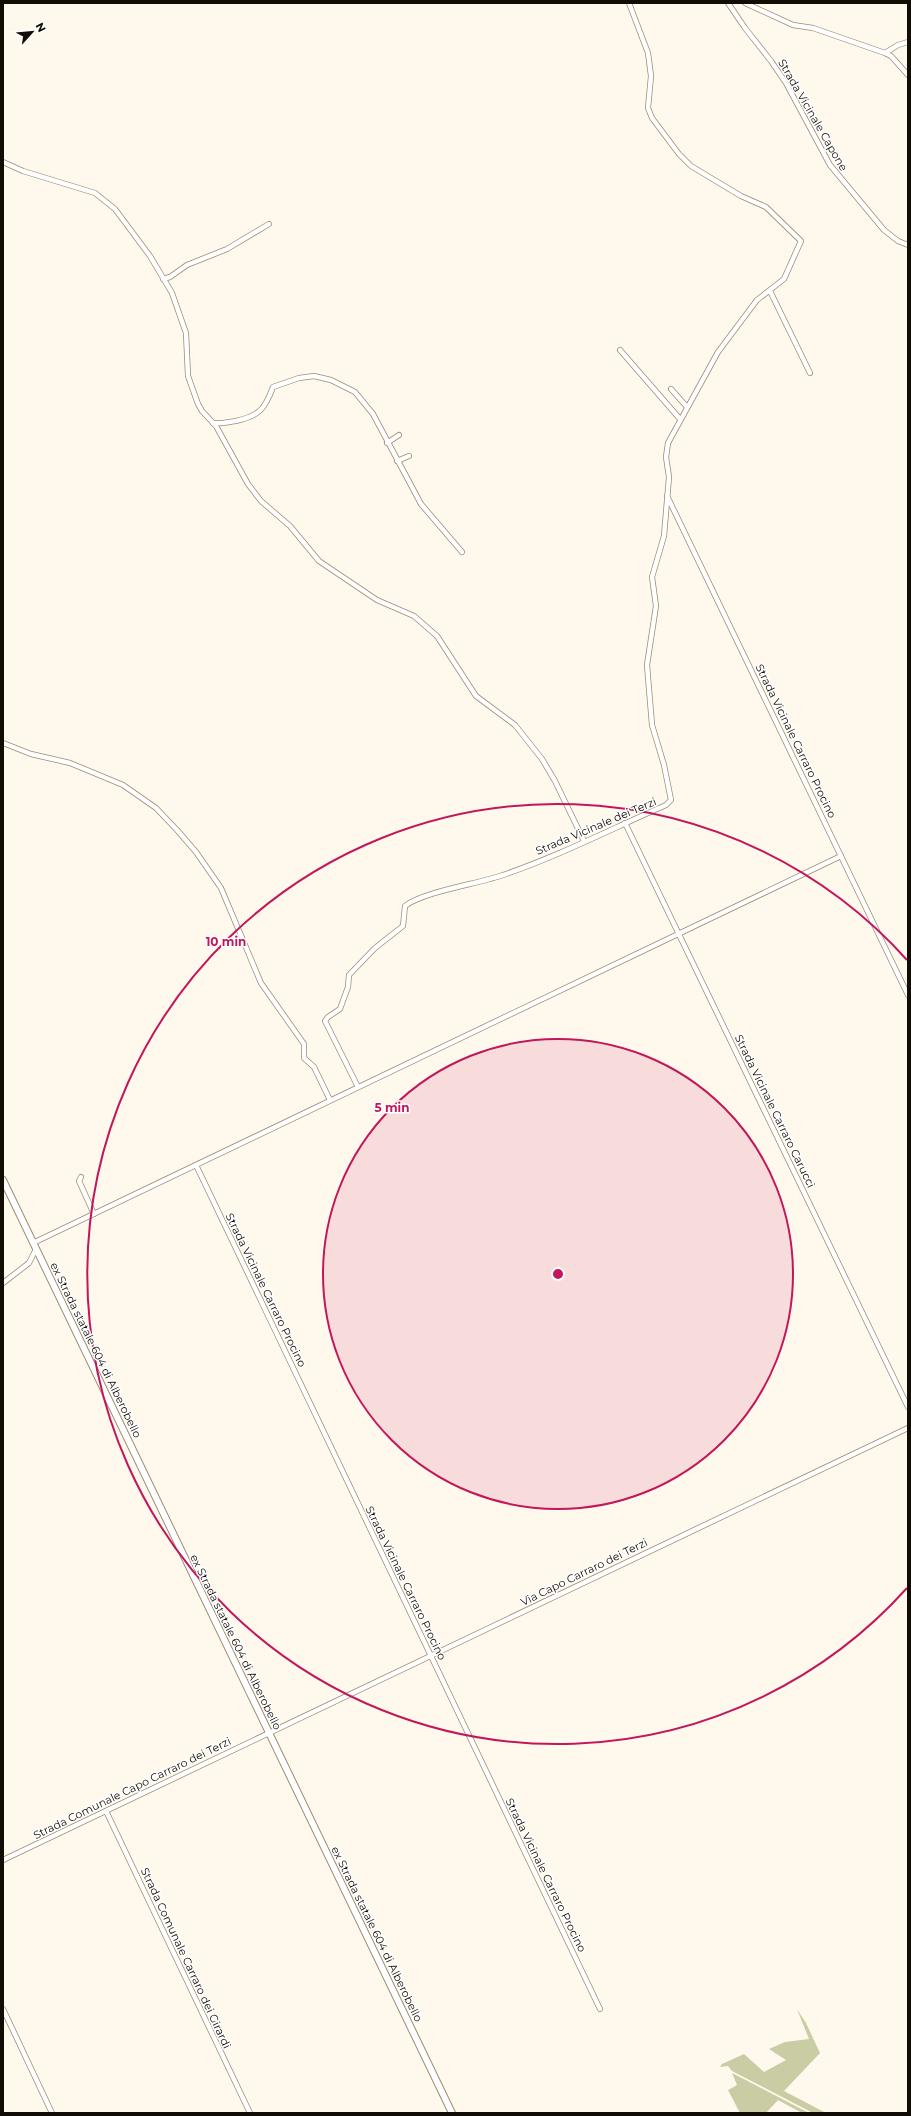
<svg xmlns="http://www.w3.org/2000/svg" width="911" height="2116" font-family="Montserrat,sans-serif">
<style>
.green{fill:#cacca4}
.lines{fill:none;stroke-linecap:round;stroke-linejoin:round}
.street-casing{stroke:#9c8c73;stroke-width:6}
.secondary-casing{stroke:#9c8c73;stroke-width:8}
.street{stroke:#fff;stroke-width:4.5}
.secondary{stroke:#fff;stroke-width:6}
.ring{fill:none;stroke:#c2185b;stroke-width:2}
.labels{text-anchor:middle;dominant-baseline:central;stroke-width:3;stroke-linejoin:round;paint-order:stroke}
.street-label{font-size:11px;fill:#120d04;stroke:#fff}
.centre{fill:#c2185b;stroke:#fff;stroke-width:2}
.ring-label{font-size:12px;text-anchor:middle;font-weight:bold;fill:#c2185b;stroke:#fff;stroke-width:3;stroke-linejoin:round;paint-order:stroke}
</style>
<rect width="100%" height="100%" fill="#fff8ed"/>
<!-- green -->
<g class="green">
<path d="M797,2009L806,2023L820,2053L784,2091L826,2113H813L732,2071L728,2066L720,2067L722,2064L744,2054L764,2072L786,2060L769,2049L785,2042L809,2039Z"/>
<path d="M732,2073L809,2113H802L778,2100L766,2113H740L728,2090L737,2085Z"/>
</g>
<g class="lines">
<!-- street casing -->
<g class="street-casing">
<g id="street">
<path d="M728,3L745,28L771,61L786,83L830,165L884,230L898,241L908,245"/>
<path d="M745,3L793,25L813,28L885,53L891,56L908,75"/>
<path d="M885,53L898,45L908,42"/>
<path d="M3,162L23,171L95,193L115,209L150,256L172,293L186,333L188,376L198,404L202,411L216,426L248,484L261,501L290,526L319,561L377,600L414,616L437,636L476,696L515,725L542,759L555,781L584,841"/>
<path d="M163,279L170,277L187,265L227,249L269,224"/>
<path d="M770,291L810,373"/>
<path d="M620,350L680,419"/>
<path d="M671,389L687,407"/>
<path d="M213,423C221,424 228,422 236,421C259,416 265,409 273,387L299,378L314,376L331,380L355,392L373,414L421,504L462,552"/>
<path d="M387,443L399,435"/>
<path d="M397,461L409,456"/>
<path d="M667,496L908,995"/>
<path d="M3,743L31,754L70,763L123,785L156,808L177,830L196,852L221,888L261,983L304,1044V1058L314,1067L330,1100"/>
<path d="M625,823L908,1407"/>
<path d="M358,1087L325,1021L328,1017L340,1009L348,987L349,975L375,948L403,926L405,906C423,892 476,884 500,876C557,857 611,829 666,805L671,800L664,765L652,725L647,665L656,606L652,577L664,536L669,477L666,457L668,443L718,352L757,300L784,279L801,241L766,207L741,196L691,166L679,154L652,118L648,108L651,76L648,53L629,3"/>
<path d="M196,1165L600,2009"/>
<path d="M81,1177L79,1181L94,1214"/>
<path d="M33,1243L841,856"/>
<path d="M3,1283L29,1263L36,1249"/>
<path d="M106,1811L250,2113"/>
<path d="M3,1860L908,1428"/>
<path d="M3,2009L52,2113"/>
</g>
</g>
<!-- secondary casing -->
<g class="secondary-casing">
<path id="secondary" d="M3,1180L452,2113"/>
</g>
<!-- street -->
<use href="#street" class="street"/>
<!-- secondary -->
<use href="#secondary" class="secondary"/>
</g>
<!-- distance rings -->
<circle cx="558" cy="1274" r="235" fill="#c2185b" fill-opacity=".12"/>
<g class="ring">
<circle cx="558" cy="1274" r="235"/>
<path d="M907 1588A470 470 0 1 1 907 960"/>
</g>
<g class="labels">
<!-- street labels -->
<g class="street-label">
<text transform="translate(813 115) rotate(60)">Strada Vicinale Capone</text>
<text transform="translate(796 741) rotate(64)">Strada Vicinale Carraro Procino</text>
<text transform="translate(596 826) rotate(-23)">Strada Vicinale dei Terzi</text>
<text transform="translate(775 1111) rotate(64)">Strada Vicinale Carraro Carucci</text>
<text transform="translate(266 1290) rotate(64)">Strada Vicinale Carraro Procino</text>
<text transform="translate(96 1350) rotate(64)">ex Strada statale 604 di Alberobello</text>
<text transform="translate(584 1572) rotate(-26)">Via Capo Carraro dei Terzi</text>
<text transform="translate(406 1583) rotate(64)">Strada Vicinale Carraro Procino</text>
<text transform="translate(236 1642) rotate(64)">ex Strada statale 604 di Alberobello</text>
<text transform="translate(132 1788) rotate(-26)">Strada Comunale Capo Carraro dei Terzi</text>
<text transform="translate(546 1875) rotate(64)">Strada Vicinale Carraro Procino</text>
<text transform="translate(377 1934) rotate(64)">ex Strada statale 604 di Alberobello</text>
<text transform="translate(186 1958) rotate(65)">Strada Comunale Carraro dei Girardi</text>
</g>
</g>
<circle cx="558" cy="1274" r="6" class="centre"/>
<g class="ring-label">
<text x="226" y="946">10 min</text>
<text x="392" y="1112">5 min</text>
</g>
<!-- border -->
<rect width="911" height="2116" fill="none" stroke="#120d04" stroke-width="8"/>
<!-- north arrow -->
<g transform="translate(32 32) rotate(63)" stroke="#ffffff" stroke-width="3" paint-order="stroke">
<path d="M0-3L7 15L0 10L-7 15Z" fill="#120d04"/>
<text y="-6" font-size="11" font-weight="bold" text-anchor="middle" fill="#120d04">N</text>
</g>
</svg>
